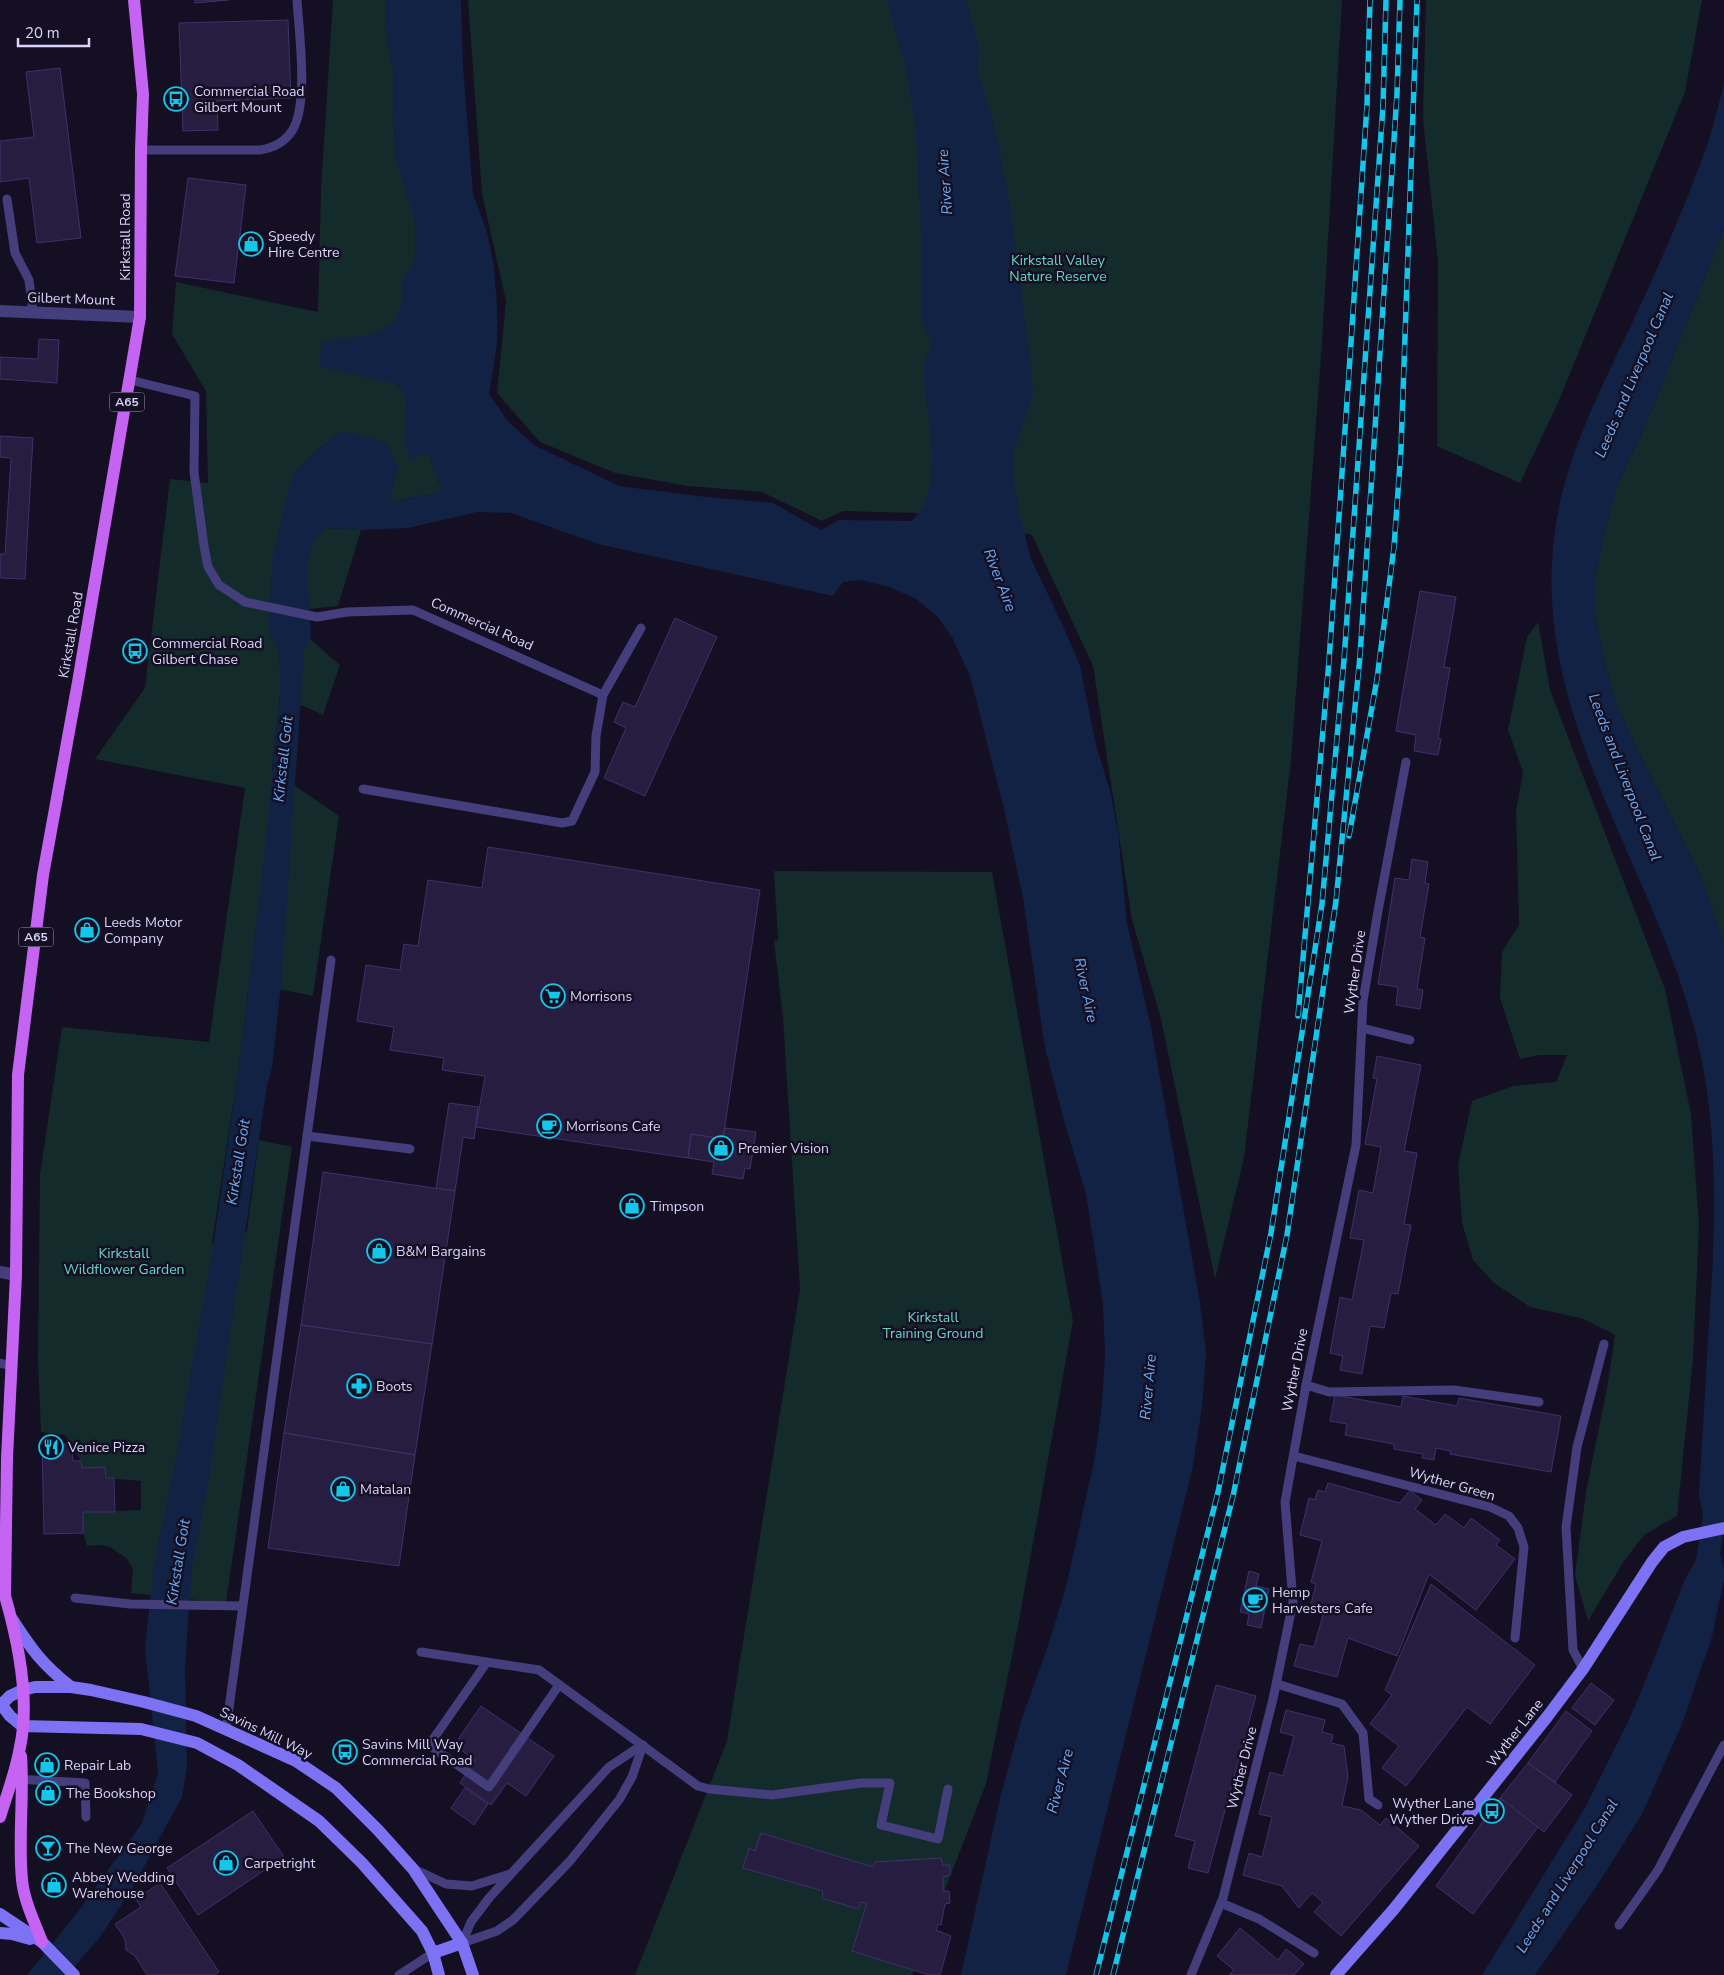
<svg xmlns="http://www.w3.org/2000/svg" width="1724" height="1975" font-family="'Nunito Sans',sans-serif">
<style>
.green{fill:#132b2b}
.water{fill:#122244}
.building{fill:#261d41;stroke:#40316b}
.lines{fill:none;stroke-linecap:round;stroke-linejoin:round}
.lane{stroke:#443e7d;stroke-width:9}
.street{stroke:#443e7d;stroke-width:12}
.secondary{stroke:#7d72f4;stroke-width:12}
.primary{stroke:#c563f3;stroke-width:12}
.rail-casing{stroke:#12c7e9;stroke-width:5.5}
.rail{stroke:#140f22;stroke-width:4;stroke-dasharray:11;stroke-linecap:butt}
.labels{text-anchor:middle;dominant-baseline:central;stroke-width:5;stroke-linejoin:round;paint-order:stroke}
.shield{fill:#140f22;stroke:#9f99bb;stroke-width:1}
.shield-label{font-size:12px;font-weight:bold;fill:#dad4fc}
.poi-label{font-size:14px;fill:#dad4fc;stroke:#140f22;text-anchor:start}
.street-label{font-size:14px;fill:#dad4fc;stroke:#140f22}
.park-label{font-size:14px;fill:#65d6c0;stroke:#140f22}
.water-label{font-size:15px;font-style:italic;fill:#6aacf3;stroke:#140f22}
</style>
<rect width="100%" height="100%" fill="#140f22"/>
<!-- green -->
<g class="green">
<path d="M333,0H385V27L393,70V115L396,158L416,222L415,260L402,283L427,452L443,491L389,503L398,466L343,432L317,450L296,471L326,528L361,530L338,606L309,609L310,639L340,665L323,715L280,695L272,770L339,816L313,996L249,983L239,1066L212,1243L247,1231L259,1140L292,1147L226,1603L131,1593L133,1569L126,1558L110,1547L100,1545L87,1546L83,1533V1512L141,1510V1481L106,1478L105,1467L82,1468L81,1461L65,1435L41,1432L38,1360L40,1174L62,1027L209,1042L245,788L95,759L145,688L170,479L208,483L206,391L172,334L176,282L318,312L321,190Z"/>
<path d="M468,0H1342L1322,342L1291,760L1244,1158L1215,1279L1161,1019L1132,920L1093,666L1032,535L915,513L843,511L822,521L762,492L688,486L615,473L540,442L497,393L506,301L482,194Z"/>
<path d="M1426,0H1702L1685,92L1557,405L1520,483L1437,446L1438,262L1423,118Z"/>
<path d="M1724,230V944L1702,878L1644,764L1617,705L1604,661L1596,618V575L1604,533L1618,484L1651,412Z"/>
<path d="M1538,622L1550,690L1665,989L1691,1114L1699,1225L1693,1358L1677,1516L1644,1535L1624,1561L1588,1621L1575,1575L1586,1492L1607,1388L1615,1335L1584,1319L1530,1307L1494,1283L1473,1260L1462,1223L1458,1165L1472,1101L1513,1086L1556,1082L1567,1055H1539L1520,1059L1500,998L1502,952L1519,925L1516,811L1523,772L1508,730L1527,637Z"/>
<path d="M774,871L992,872L1073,1321L1018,1626L986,1784L912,1975H635L727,1741L800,1289L783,1018L774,941L778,940Z"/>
</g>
<!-- water -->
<g class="water">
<path d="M385,0H461L463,66L473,194L487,232L494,267L497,307V344L489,394L507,420L534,445L619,486L698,496L773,503L821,530L839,520L912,521L924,506L930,485L932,452L923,368L932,341L922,322V246L915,122L906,69L887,0H966L979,49L978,70L998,141L1010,206L1031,365L1033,395L1013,454L1014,481L1020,515L1031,559L1064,628L1080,666L1096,745L1111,794L1118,832L1127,923L1151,1027L1200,1303L1206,1353L1202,1407L1192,1471L1066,1975H961L1001,1794L1022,1718L1047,1649L1066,1587L1095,1457L1102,1404L1105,1356L1103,1304L1086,1194L1065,1124L1045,1048L1023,898L1004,809L970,676L953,639L937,616L916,599L889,587L861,580L843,582L833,596L598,544L511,513L477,512L408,528L361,530L326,528L313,541L307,567L311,636L304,651L282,975L272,1068L267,1085L208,1484L192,1568L185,1666L187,1767L182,1797L133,1887L100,1937L67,1975H27L80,1909L142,1823L158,1773L145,1648L154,1564L176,1457L213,1247L239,1066L265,850L280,694L279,653L268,629L272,563L286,496L296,471L317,450L343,431L386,443L398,466L389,503L443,491L427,452L410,459L404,442L406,396L396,384L319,366L322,342L375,334L394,323L403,302L401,283L415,260V222L396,158L393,115V70L385,27Z"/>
<path d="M1724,84V230L1651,412L1618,484L1604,533L1596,575V618L1604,661L1617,705L1644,764L1702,878L1724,944V1524L1720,1554L1724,1569V1579L1712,1637L1682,1724L1642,1814L1602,1878L1535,1975H1482L1586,1806L1627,1724L1643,1687L1685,1579L1696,1560L1703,1515L1699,1495C1702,1443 1705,1392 1708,1340C1715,1238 1721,1131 1695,1031C1655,873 1543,731 1552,561C1557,469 1596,400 1634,319C1658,268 1681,215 1701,162C1711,137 1717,110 1724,84Z"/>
</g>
<!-- building -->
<g class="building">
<path d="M195,0H228L195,3Z"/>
<path d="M288,20L291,98L217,101L218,130L183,131L179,23Z"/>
<path d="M60,68L81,238L37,243L29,178L0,182V141L34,137L26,72Z"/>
<path d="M188,178L246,185L234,283L175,276Z"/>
<path d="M39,339L59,340L57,383L0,379V357L38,359Z"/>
<path d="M0,436L33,438L25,579L0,578V554H5L11,458L0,457Z"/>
<path d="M1420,591L1456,597L1444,667L1450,668L1438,738L1441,739L1438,755L1414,751L1416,735L1396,731Z"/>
<path d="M675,618L717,637L645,796L604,778L626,728L614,722L623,702L635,707Z"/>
<path d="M488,847L760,890L723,1139L691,1134L688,1158L476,1127L485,1076L442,1070L444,1058L390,1050L394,1027L357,1021L366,965L400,970L404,944L418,946L428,880L482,888Z"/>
<path d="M1412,859L1428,862L1425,883L1429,884L1420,937L1425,938L1417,989L1423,990L1420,1009L1396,1005L1398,987L1378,984L1395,878L1409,880Z"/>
<path d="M1377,1056L1421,1065L1404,1151L1417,1153L1404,1224L1411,1225L1398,1294L1391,1293L1384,1328L1370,1326L1362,1374L1340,1370L1343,1356L1330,1353L1340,1297L1352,1300L1364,1240L1350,1238L1359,1190L1373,1193L1381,1147L1365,1144L1377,1079L1373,1078Z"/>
<path d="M449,1103L478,1107L474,1139L463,1137L455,1191L436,1189Z"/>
<path d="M725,1128L756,1132L750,1169L745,1168L743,1179L712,1174L714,1162L688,1158L691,1134L723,1139Z"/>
<path d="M323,1172L455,1191L432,1344L301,1325Z"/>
<path d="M627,1195L642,1198L638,1218L623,1215Z"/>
<path d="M301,1325L432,1344L415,1455L284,1433Z"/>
<path d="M1335,1395L1401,1407L1403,1396L1457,1406L1459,1398L1561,1416L1551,1472L1450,1454L1451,1451L1436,1448L1434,1460L1422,1458L1423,1454L1394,1449V1444L1345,1435L1347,1424L1330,1421Z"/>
<path d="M284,1433L415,1455L399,1566L268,1548Z"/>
<path d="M72,1444L73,1461H81L82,1468L105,1467L106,1478H114L115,1512H83V1533L44,1534L42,1445Z"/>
<path d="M1328,1483L1400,1503L1410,1490L1422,1500L1415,1509L1436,1525L1445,1514L1464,1528L1471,1518L1500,1540L1496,1545L1515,1559L1476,1610L1429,1574L1397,1656L1348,1638L1337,1677L1294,1666L1300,1644L1314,1647L1325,1608L1311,1604L1316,1584L1311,1582L1322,1541L1300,1535L1309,1498L1315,1500L1318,1490L1325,1492Z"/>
<path d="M1249,1571L1259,1574L1256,1586L1269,1589L1261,1628L1247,1625L1249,1614L1240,1612Z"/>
<path d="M1431,1584L1535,1665L1490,1724L1467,1707L1406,1786L1382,1768L1399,1746L1370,1724L1392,1695L1385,1690Z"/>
<path d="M1591,1683L1614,1700L1595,1725L1572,1708Z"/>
<path d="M1216,1685L1256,1696L1208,1873L1188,1868L1195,1841L1175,1836Z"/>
<path d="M481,1706L554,1756L526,1796L507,1783L491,1805L460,1783L475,1760L454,1745Z"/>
<path d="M1286,1710L1325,1720L1322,1732L1333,1735L1331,1743L1344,1746L1348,1777L1342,1806L1361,1810L1380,1825L1386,1818L1419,1846L1341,1936L1314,1912L1323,1902L1312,1893L1299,1908L1282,1886L1243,1875L1249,1853L1262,1857L1272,1817L1259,1814L1270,1772L1283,1776L1294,1736L1280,1732Z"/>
<path d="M1566,1711L1592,1731L1555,1782L1528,1763Z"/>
<path d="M1528,1763L1572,1795L1544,1832L1500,1798Z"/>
<path d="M465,1788L488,1804L474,1825L451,1808Z"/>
<path d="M1500,1798L1538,1827L1473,1914L1436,1886Z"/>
<path d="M253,1811L284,1857L198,1915L167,1868Z"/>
<path d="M761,1833L873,1867L875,1862L941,1858L943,1865H950V1875L943,1877V1891H949L950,1903L945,1904L941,1925L938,1924L936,1930L951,1936L940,1975H929L852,1951L867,1903L861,1902L858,1909L822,1898L823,1891L743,1868L749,1848L755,1851Z"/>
<path d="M160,1883L219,1972L214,1975H147L135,1956L126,1950L125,1939L115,1924L141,1907L136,1899Z"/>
<path d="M1240,1928L1278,1960L1286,1949L1304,1964L1294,1975H1229L1234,1970L1217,1956Z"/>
</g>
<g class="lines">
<!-- lane -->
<g class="lane">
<path d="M141,150H260C273,148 284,143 292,131C309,105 299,32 297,0"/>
<path d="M7,199L15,253L29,280L33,312"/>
<path d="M130,380L195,396L194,472L204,546L208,567L219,585L245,602L317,617L347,612L413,610L603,695"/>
<path d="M363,789L562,823L572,821L595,772L596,736L603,695L641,628"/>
<path d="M1362,1028L1410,1040"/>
<path d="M307,1136L410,1149"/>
<path d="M0,1363L12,1366"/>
<path d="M1306,1385L1329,1392L1454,1390L1539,1402"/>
<path d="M1294,1456L1490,1507L1509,1516L1518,1528L1524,1547L1515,1638"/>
<path d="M75,1598L130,1604L242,1606"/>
<path d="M421,1652L539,1670L698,1786L709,1789L772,1795L861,1783H890L881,1825L938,1839L948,1789"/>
<path d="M487,1662L429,1745L489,1787L559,1685"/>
<path d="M1583,1669L1573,1650L1566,1527L1577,1447L1604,1344"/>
<path d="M1277,1684L1342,1704L1363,1733L1369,1799L1378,1805"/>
<path d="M226,1730L331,960"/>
<path d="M17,1779L85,1783L86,1817"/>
<path d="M414,1869L446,1884L472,1886L510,1874"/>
<path d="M1221,1903L1259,1919L1314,1953"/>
<path d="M1619,1925L1658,1870L1724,1745"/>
<path d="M462,1943L497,1931L513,1920L570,1861L619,1800L632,1777L643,1745"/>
<path d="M462,1943L471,1922L489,1898L609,1767L642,1745"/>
<path d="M399,1975L433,1953"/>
<path d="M1191,1975L1223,1898L1273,1699L1293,1602L1285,1502L1306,1385L1356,1145L1363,1001L1378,911L1406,762"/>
</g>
<!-- street -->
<g class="street">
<path d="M0,311L140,317"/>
<path d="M0,1272L16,1275"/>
</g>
<!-- secondary -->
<g class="secondary">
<path d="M12,1619C32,1650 42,1664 71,1687"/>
<path d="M0,1703L10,1716L22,1726L141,1729L197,1743L238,1765L319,1821L362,1863L422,1931L433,1953L439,1975"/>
<path d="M0,1706L10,1696L23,1690L35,1687H71L91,1690L144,1702L196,1716L296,1761L336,1788L378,1830L413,1869L462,1943L473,1975"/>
<path d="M0,1914L42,1942L74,1975"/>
<path d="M0,1933L12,1934L30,1939"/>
<path d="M433,1953L462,1943"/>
<path d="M1336,1975L1394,1909L1547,1717L1583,1669L1652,1562L1664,1547L1683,1537L1724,1528"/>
</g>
<!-- primary -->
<g class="primary">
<path d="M21,1756C24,1797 18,1839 22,1880C24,1901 35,1923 42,1942"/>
<path d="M0,1817C7,1794 16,1771 20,1747C30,1701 18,1641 5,1596L7,1458L16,1275L18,1075L43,875L78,682L140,317L141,150L143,94L134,0"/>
</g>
<!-- rail casing -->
<g class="rail-casing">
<g id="rail">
<path d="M1349,836L1377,679L1394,547L1401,449L1417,0"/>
<path d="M1298,1016L1329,661L1349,372L1367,105L1370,0"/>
<path d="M1096,1975L1218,1492L1271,1233L1322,904L1344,660L1383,106L1386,0"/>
<path d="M1113,1975L1233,1496L1287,1235L1336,901L1360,656L1397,94L1400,0"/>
</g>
</g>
<!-- rail -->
<use href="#rail" class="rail"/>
</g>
<!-- icons -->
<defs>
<g id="bus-ring" transform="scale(1.25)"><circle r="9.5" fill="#140f22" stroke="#12c7e9" stroke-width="1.5"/><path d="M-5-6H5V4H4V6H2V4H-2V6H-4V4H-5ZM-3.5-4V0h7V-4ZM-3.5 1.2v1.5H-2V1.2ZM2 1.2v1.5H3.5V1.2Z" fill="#12c7e9"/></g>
<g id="shop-ring" transform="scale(1.25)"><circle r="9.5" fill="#140f22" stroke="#12c7e9" stroke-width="1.5"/><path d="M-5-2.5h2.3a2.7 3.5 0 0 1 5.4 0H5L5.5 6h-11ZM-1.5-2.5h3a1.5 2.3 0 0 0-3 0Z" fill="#12c7e9"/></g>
<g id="supermarket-ring" transform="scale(1.25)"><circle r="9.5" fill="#140f22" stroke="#12c7e9" stroke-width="1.5"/><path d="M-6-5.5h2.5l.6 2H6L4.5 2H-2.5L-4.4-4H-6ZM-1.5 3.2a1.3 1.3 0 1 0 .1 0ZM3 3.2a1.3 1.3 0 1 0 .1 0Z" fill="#12c7e9"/></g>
<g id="cafe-ring" transform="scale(1.25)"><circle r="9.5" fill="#140f22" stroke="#12c7e9" stroke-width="1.5"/><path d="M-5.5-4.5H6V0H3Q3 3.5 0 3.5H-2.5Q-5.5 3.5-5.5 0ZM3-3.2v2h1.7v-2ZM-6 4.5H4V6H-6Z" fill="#12c7e9"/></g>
<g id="pharmacy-ring" transform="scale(1.25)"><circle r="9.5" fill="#140f22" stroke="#12c7e9" stroke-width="1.5"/><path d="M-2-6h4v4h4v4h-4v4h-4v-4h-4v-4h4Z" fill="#12c7e9"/></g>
<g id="restaurant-ring" transform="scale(1.25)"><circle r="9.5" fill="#140f22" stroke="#12c7e9" stroke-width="1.5"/><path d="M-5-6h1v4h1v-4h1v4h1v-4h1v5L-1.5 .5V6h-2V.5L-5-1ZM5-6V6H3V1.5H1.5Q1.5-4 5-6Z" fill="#12c7e9"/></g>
<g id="bar-ring" transform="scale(1.25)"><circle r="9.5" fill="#140f22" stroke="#12c7e9" stroke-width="1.5"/><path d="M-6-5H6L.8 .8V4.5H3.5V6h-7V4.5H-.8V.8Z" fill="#12c7e9"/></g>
</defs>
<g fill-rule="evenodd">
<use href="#bus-ring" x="176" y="99"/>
<use href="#shop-ring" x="251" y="244"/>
<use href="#bus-ring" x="135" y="651"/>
<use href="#shop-ring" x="87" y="930"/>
<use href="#supermarket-ring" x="553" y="996"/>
<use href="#cafe-ring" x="549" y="1126"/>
<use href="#shop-ring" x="721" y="1148"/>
<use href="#shop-ring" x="632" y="1206"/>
<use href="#shop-ring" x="379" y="1251"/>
<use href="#pharmacy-ring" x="359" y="1386"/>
<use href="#restaurant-ring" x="51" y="1447"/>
<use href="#shop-ring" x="343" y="1489"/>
<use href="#cafe-ring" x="1255" y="1600"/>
<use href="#bus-ring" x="345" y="1752"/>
<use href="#shop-ring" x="47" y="1765"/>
<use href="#shop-ring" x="48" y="1793"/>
<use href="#bus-ring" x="1492" y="1811"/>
<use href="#bar-ring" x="48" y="1848"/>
<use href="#shop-ring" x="226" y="1863"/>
<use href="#shop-ring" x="54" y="1885"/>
</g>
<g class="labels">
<!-- shield labels -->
<g class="shield">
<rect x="109.5" y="392.5" width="35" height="19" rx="4"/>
<rect x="18.5" y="927.5" width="35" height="19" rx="4"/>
</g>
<g class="shield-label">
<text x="127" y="402">A65</text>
<text x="36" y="937">A65</text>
</g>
<!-- poi labels -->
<g class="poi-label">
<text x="194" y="91">Commercial Road<tspan x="194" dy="16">Gilbert Mount</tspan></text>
<text x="268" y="236">Speedy<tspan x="268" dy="16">Hire Centre</tspan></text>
<text x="152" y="643">Commercial Road<tspan x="152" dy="16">Gilbert Chase</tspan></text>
<text x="104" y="922">Leeds Motor<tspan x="104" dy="16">Company</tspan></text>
<text x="570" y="996">Morrisons</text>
<text x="566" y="1126">Morrisons Cafe</text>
<text x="738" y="1148">Premier Vision</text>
<text x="650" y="1206">Timpson</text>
<text x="396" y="1251">B&amp;M Bargains</text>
<text x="376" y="1386">Boots</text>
<text x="68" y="1447">Venice Pizza</text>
<text x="360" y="1489">Matalan</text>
<text x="1272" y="1592">Hemp<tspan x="1272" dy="16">Harvesters Cafe</tspan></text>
<text x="362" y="1744">Savins Mill Way<tspan x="362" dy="16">Commercial Road</tspan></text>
<text x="64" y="1765">Repair Lab</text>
<text x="66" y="1793">The Bookshop</text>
<text x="1474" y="1803" text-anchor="end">Wyther Lane<tspan x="1474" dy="16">Wyther Drive</tspan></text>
<text x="66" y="1848">The New George</text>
<text x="244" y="1863">Carpetright</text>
<text x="72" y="1877">Abbey Wedding<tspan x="72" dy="16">Warehouse</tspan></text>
</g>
<!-- street labels -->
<g class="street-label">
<text transform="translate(125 237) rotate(-90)">Kirkstall Road</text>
<text transform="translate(71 299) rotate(2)">Gilbert Mount</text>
<text transform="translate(482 624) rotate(24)">Commercial Road</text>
<text transform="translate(71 635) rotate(-80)">Kirkstall Road</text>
<text transform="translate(1355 972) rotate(-82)">Wyther Drive</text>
<text transform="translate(1295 1370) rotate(-79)">Wyther Drive</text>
<text transform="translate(1452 1484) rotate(16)">Wyther Green</text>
<text transform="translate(266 1733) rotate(26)">Savins Mill Way</text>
<text transform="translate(1515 1733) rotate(-52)">Wyther Lane</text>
<text transform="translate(1242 1768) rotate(-76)">Wyther Drive</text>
</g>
<!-- park labels -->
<g class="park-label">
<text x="1058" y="260">Kirkstall Valley<tspan x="1058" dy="16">Nature Reserve</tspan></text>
<text x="124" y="1253">Kirkstall<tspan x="124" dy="16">Wildflower Garden</tspan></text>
<text x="933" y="1317">Kirkstall<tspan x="933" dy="16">Training Ground</tspan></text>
</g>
<!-- water labels -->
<g class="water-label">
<text transform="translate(945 182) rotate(-94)">River Aire</text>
<text transform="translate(1634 375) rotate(-67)">Leeds and Liverpool Canal</text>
<text transform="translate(1000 580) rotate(69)">River Aire</text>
<text transform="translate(283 759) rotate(-84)">Kirkstall Goit</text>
<text transform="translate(1625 777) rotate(69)">Leeds and Liverpool Canal</text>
<text transform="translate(1086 990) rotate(78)">River Aire</text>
<text transform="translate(238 1162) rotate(-81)">Kirkstall Goit</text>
<text transform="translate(1148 1387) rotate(-85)">River Aire</text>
<text transform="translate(178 1562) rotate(-81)">Kirkstall Goit</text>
<text transform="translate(1060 1781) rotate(-75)">River Aire</text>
<text transform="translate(1567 1876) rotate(-58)">Leeds and Liverpool Canal</text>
</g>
</g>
<!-- scale -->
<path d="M18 38v8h71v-8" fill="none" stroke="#dad4fc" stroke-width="2.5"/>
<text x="25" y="38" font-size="15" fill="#dad4fc" stroke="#140f22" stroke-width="4" paint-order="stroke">20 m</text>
</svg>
